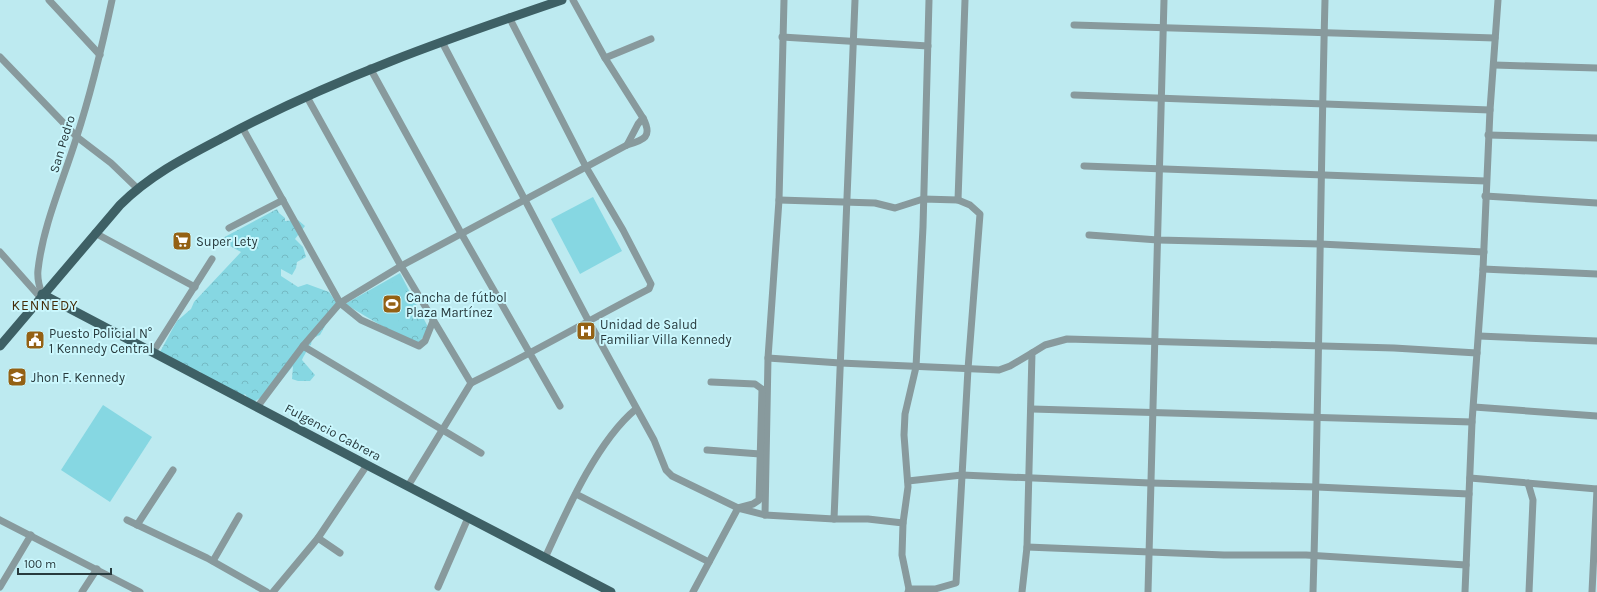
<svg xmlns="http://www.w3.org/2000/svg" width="1597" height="592" font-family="Karla,sans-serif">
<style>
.forest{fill:url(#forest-crowns)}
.garden{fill:#86d7e2}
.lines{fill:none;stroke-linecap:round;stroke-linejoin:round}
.minor{stroke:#889a9d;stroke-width:7}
.major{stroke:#3e6065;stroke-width:9}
.labels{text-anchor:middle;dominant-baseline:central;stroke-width:4;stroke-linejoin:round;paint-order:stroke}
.street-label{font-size:13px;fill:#283a3d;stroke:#caf7fd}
.poi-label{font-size:13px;fill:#283a3d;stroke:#caf7fd;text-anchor:start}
.neighbourhood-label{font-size:14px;letter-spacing:1px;fill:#452d0a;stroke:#caf7fd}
</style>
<defs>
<pattern id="forest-crowns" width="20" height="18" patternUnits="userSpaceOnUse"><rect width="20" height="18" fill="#86d7e2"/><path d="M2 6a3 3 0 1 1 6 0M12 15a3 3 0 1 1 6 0" fill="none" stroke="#74b9c3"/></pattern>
</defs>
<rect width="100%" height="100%" fill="#bdeaf0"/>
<!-- forest -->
<g class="forest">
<path d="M277,209L279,213L285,218V221L298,220L305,226L295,239L303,247L306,257L297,262L296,268L292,275L281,269V276L298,287L307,284L329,292L340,308L330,317L320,335L312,338L311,345L308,346C307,352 304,355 302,360L315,375L310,381H298L292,379L293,366L276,387L254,402L249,400L245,394L237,400L198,380L201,372L198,371L191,375L160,352L173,328L177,321L191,309L194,302L241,252L219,240Z"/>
<path d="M400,273L428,327L425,335L418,343L392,332L345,304Z"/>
</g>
<!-- garden -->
<g class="garden">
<path d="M593,197L622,251L580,274L551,219Z"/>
<path d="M399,278L415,309L390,327L367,298Z"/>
<path d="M103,405L152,437L110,502L61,470Z"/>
</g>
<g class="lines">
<!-- minor -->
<g class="minor">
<path d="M49,0L100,55"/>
<path d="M1074,25L1495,38"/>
<path d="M782,37L928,46"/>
<path d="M442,42L588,320L654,440L666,470L672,476L738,508L765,515L834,519L855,0"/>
<path d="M0,57L77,137L111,163L137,188"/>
<path d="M605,58L651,39"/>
<path d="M1494,65L1597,68"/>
<path d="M370,68L461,233L560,406"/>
<path d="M1074,95L1490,110"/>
<path d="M307,97L401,266L471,383C531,354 589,320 649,289L651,284L623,230L586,167L509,17"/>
<path d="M242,127L340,303L361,320L419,346L425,341L433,321"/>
<path d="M1488,135L1597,138"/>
<path d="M627,145L638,124L643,118"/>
<path d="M1084,166L1486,181"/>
<path d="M1485,196L1597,203"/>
<path d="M779,200L875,203L895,208L923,199L958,200L970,205L980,214L968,369L956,583L935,589H909L908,592"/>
<path d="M958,200L965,0"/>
<path d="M229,228L283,200"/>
<path d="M95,233L195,287"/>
<path d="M1089,235L1158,240L1320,244L1484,252"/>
<path d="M0,252L40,297"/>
<path d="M1483,269L1597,274"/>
<path d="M42,294C39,286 37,279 38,270C43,225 63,181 76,139C91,93 102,47 112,0"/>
<path d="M1479,336L1597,341"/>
<path d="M303,346L481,453"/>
<path d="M153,352L212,259"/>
<path d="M768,358L840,363L999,370L1010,366L1032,353"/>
<path d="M258,406L303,346L340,303L401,266L627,145C644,140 653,137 643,118L605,58L573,0"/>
<path d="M1474,407L1597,416"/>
<path d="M1032,409L1472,422"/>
<path d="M707,450L760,454"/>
<path d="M1470,478L1597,489"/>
<path d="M908,481L962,475L1150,483L1317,487L1469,494"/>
<path d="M1528,483L1533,500L1529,592"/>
<path d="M408,486L471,383"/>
<path d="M576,494L709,562"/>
<path d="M765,515L768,358L779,200L784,0"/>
<path d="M834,519H868L903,523L902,555L909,589"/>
<path d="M0,520L140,592"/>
<path d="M127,520L207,558L267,592"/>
<path d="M903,523L908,487L904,435L905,414L916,367L923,227L929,0"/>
<path d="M137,525L173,470"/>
<path d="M318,538L340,553"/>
<path d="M1027,547L1224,555H1306L1466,565"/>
<path d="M545,558C566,512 597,441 636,409"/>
<path d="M213,561L239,516"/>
<path d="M0,587L31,535"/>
<path d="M438,587L468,518"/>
<path d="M82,592L97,569"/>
<path d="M273,592L318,538L367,465"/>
<path d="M693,592L738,508L753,504L759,500L762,389L755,384L711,382"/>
<path d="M1022,592L1027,547L1032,353L1045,345L1067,339L1394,348L1477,353"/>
<path d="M1148,592L1164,0"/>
<path d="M1313,592C1319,395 1320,197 1325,0"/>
<path d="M1465,592L1472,422L1483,269L1490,110L1498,0"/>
<path d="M1592,592L1597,489"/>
</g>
<!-- major -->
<g class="major">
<path d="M42,294L367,465L611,592"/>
<path d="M0,346L120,205C151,174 188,156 226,136C333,79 447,39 562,0"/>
</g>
</g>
<!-- icons -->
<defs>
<g id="supermarket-square" transform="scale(1)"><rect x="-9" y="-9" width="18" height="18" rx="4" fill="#946114" stroke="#caf7fd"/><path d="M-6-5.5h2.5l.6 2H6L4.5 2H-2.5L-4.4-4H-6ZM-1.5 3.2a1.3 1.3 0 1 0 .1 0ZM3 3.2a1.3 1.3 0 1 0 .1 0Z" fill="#fff"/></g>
<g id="stadium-square" transform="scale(1)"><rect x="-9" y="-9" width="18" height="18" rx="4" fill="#946114" stroke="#caf7fd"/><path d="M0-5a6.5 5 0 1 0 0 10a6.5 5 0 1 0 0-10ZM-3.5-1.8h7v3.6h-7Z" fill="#fff"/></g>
<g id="hospital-square" transform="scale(1)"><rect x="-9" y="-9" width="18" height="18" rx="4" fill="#946114" stroke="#caf7fd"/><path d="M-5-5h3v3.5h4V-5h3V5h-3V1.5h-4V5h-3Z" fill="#fff"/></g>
<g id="civic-square" transform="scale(1)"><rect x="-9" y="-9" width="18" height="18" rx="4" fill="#946114" stroke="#caf7fd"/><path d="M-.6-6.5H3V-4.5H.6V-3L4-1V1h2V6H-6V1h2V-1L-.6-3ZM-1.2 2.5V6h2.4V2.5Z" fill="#fff"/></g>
<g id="school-square" transform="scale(1)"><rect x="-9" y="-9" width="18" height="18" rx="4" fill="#946114" stroke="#caf7fd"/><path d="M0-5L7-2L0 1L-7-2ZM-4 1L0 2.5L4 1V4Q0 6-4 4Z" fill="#fff"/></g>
</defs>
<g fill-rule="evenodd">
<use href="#supermarket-square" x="182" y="241"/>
<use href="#stadium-square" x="392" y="304"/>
<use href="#hospital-square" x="586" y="331"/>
<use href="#civic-square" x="35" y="340"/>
<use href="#school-square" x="17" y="377"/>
</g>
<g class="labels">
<!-- street labels -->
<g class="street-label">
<text transform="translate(62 144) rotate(-73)">San Pedro</text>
<text transform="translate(333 432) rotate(28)">Fulgencio Cabrera</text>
</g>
<!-- poi labels -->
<g class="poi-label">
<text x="196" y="241">Super Lety</text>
<text x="406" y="297">Cancha de fútbol<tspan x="406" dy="15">Plaza Martínez</tspan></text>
<text x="600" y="324">Unidad de Salud<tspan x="600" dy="15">Familiar Villa Kennedy</tspan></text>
<text x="49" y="333">Puesto Policial N°<tspan x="49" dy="15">1 Kennedy Central</tspan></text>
<text x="31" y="377">Jhon F. Kennedy</text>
</g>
<!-- neighbourhood labels -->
<g class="neighbourhood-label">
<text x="45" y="305">KENNEDY</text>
</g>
</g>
<!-- scale -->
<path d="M18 568v6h93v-6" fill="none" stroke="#283a3d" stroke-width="2"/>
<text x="24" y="568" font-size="12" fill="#283a3d" stroke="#caf7fd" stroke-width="3" paint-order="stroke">100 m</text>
</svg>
